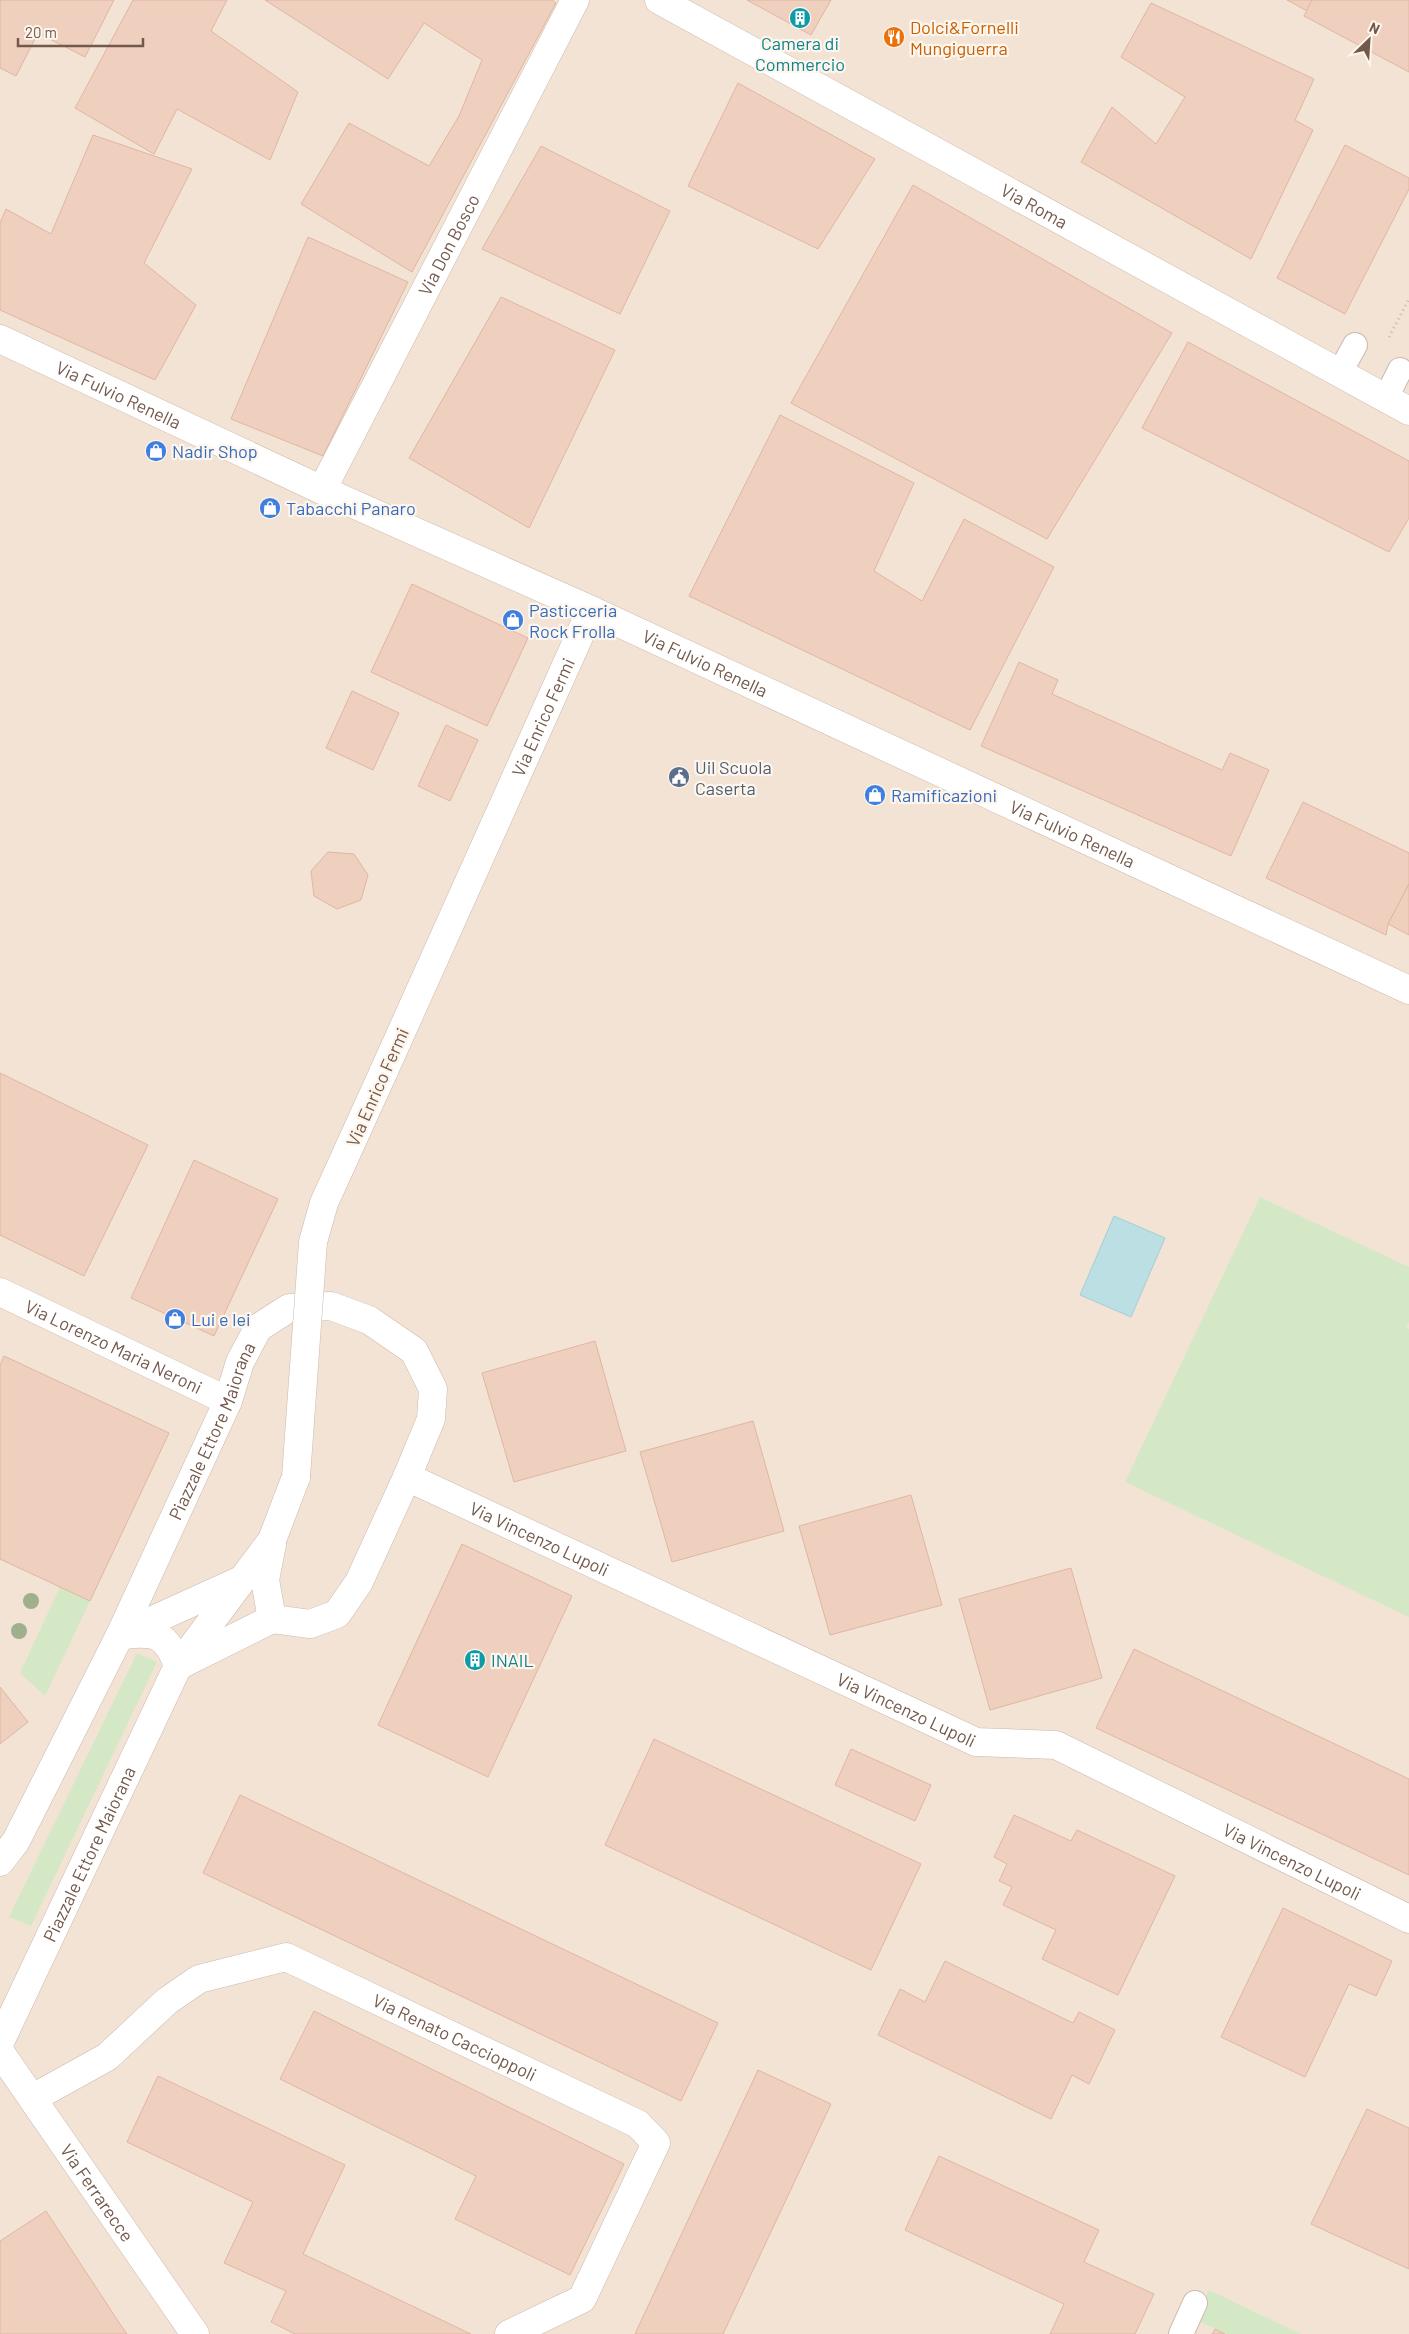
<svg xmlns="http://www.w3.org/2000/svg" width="1409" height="2334" font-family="Barlow,sans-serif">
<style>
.residential{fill:#f2e3d5}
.green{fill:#d5e8c5}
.water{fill:#bbdfe3;stroke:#a2cfd5}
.building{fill:#efd0bf;stroke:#e0b6a0}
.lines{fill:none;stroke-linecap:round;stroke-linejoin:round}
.lane-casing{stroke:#ccb9ad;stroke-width:26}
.street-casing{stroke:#ccb9ad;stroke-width:29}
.secondary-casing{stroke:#d1bbad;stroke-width:29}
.path{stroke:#d4b3a2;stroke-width:3;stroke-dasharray:1 4;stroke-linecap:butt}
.lane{stroke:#fff;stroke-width:24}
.street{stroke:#fff;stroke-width:28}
.secondary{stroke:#fff;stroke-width:28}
.street-bridge-casing{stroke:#ccb9ad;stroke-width:29;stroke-linecap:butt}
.street-bridge{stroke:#fff;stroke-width:28}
.tree{fill:#a0af8d}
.labels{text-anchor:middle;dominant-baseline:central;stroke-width:4.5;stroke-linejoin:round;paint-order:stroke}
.food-label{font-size:18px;fill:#c56008;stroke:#fef6ec;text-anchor:start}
.culture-label{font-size:18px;fill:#0d838f;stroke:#fef6ec}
.street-label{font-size:18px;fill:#73584c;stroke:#fef6ec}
.shop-label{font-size:18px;fill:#366cbe;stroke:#fef6ec;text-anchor:start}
.service-label{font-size:18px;fill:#4e5e75;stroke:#fef6ec;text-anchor:start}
</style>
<rect width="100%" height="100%" fill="#fbf2e6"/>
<!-- residential -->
<rect class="residential" x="0" y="0" width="1409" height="2334"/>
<!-- green -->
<g class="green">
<path d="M1260,1197L1409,1267V1322L1406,1328L1409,1329V1617L1125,1482Z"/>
<path d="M60,1587L90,1601L45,1696L20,1673Z"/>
<path d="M137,1653L157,1662L31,1926L9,1917Z"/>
<path d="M1209,2290L1301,2334H1226L1195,2319Z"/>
</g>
<!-- water -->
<path class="water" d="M1114,1216L1165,1238L1131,1317L1080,1295Z"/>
<!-- building -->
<g class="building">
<path d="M0,0H114L85,57L38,33L16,76L0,68Z"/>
<path d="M133,0H227L211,31L298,92L270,160L177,109L154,154L75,108Z"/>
<path d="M265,0H552L556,3L412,272L301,204L349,123L429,166L459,116L482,60L424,23L388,79Z"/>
<path d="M747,0H831L811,35Z"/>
<path d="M1287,0H1409V66Z"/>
<path d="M1312,0H1409V72L1304,16Z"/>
<path d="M1151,3L1314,79L1295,120L1313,130L1251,259L1081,162L1112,107L1156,144L1185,97L1121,57Z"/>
<path d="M738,83L875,159L818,249L688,186Z"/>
<path d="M93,135L192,169L144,263L196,305L155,380L0,310V223L6,209L51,234Z"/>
<path d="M1345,145L1409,178V189L1345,314L1277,278Z"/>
<path d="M541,146L670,211L620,314L482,249Z"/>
<path d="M913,185L1172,333L1047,539L791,403Z"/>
<path d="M308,237L408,282L323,456L231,419Z"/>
<path d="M501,297L615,350L529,528L409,458Z"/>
<path d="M1188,342L1409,461V518L1389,552L1142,428Z"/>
<path d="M780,415L914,483L874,571L922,601L964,519L1054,567L970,730L689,596Z"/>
<path d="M412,584L528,638L487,726L371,672Z"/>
<path d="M1019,662L1058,680L1052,694L1222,770L1230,753L1269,770L1231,856L981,746Z"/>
<path d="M352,691L399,713L373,770L326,748Z"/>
<path d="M446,725L478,740L450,801L418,786Z"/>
<path d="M1303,802L1409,853V884L1388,924L1386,935L1266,878Z"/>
<path d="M328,852L354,854L368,875L361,900L337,909L314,896L311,871Z"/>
<path d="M1409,884V935L1388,924Z"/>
<path d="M0,1073L148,1145L84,1276L0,1235Z"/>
<path d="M194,1160L278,1199L214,1336L131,1298Z"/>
<path d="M595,1341L626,1451L514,1482L482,1373Z"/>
<path d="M4,1356L169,1433L90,1601L0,1559V1365Z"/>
<path d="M753,1421L784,1531L672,1562L640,1452Z"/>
<path d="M911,1495L942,1605L830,1635L799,1526Z"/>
<path d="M462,1544L572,1596L488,1777L378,1725Z"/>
<path d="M1071,1568L1102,1678L990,1710L959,1599Z"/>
<path d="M1134,1649L1409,1779V1875L1096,1728Z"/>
<path d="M0,1687L28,1722L0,1744Z"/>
<path d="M654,1739L921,1864L871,1970L605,1845Z"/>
<path d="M851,1749L931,1785L915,1821L835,1785Z"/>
<path d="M240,1795L718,2023L681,2101L203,1873Z"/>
<path d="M1014,1815L1071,1841L1077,1830L1175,1876L1118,1995L1042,1959L1056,1930L1003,1905L1012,1887L999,1881L1007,1864L994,1857Z"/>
<path d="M1283,1908L1392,1961L1376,1996L1349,1984L1305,2077L1221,2037Z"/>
<path d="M945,1961L1073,2023L1079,2012L1115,2030L1089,2084L1072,2075L1051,2119L878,2035L900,1989L925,2002Z"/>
<path d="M314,2011L624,2164L570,2275L455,2219L476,2176L280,2079Z"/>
<path d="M758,2070L831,2104L723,2334H635Z"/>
<path d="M158,2076L345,2165L303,2254L471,2334H295L271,2322L286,2291L224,2263L253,2202L127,2142Z"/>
<path d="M1367,2109L1409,2128V2269L1311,2224Z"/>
<path d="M939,2156L1099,2230L1084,2262L1154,2294L1135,2334H1050L1064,2304L905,2230Z"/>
<path d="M46,2211L118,2321L127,2334H0V2241Z"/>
<path d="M1215,2329L1225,2334H1212Z"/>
</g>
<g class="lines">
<!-- lane casing -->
<g class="lane-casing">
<g id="lane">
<path d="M1339,374L1355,345"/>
<path d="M1386,398L1400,370"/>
<path d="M1181,2334L1195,2303"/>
</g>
</g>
<!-- street casing -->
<g class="street-casing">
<g id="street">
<path id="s1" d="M322,490L575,0"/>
<path id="s2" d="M383,1073L591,610"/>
<path id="s3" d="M0,1292L228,1401"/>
<path id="s4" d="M407,1477L976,1742L1056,1745L1409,1919"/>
<path d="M272,1544L265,1580L272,1619"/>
<path d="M120,1635L239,1581"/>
<path d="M124,1635C157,1631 167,1635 178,1666"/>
<path id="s5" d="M0,1862L16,1841L120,1635L228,1401L240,1362L258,1328L289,1308L331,1306L369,1320L414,1351L433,1389L431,1419L407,1477L359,1582L337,1614L310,1624L272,1619L178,1666"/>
<path id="s6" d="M0,2042L178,1666L272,1540L296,1477"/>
<path id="s7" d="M33,2098L107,2057L167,2001L199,1979L286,1957L638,2124L656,2143L582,2299L509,2334"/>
</g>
</g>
<!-- secondary casing -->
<g class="secondary-casing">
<g id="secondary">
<path id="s8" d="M659,0L1409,411"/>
<path id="s9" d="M0,339L322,490L591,610L1409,990"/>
<path id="s10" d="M0,2052L195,2334"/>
</g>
</g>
<!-- path -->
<path class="path" d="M1389,337L1409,299"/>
<!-- lane -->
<use href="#lane" class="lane"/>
<!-- street -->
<use href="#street" class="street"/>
<!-- secondary -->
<use href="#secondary" class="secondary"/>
<!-- street-bridge casing -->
<g class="street-bridge-casing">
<path id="street-bridge" d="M296,1477L313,1242L324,1203L383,1073"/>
</g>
<!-- street-bridge -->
<use href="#street-bridge" class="street-bridge"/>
</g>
<!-- trees -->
<g class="tree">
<circle cx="31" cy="1601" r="8"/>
<circle cx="19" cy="1631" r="8"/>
</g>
<!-- icons -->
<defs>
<g id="building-disc" transform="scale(1.125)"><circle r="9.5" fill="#0f9aa8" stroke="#fef6ec"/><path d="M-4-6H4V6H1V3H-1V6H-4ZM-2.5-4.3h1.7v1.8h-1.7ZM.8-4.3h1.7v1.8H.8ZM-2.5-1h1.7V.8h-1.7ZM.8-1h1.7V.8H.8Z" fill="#fff"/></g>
<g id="restaurant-disc" transform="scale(1.125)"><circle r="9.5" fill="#e8710a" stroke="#fef6ec"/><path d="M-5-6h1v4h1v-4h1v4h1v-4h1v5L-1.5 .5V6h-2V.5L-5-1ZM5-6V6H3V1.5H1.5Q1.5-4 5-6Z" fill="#fff"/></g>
<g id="shop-disc" transform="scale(1.125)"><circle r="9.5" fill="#3f7fe0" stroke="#fef6ec"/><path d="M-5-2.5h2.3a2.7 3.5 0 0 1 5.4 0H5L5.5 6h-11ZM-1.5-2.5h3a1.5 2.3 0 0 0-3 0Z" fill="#fff"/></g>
<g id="civic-disc" transform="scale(1.125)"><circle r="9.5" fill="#5c6f8a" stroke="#fef6ec"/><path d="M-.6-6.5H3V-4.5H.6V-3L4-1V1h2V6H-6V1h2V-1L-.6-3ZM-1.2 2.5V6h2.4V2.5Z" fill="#fff"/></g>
</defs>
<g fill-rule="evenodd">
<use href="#building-disc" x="800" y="18"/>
<use href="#restaurant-disc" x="894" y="37"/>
<use href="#shop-disc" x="156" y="451"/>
<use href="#shop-disc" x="270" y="508"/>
<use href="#shop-disc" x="513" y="620"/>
<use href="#civic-disc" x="679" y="777"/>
<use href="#shop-disc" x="875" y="795"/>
<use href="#shop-disc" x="175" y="1319"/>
<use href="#building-disc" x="475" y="1660"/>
</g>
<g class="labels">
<!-- food labels -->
<g class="food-label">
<text x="910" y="27">Dolci&amp;Fornelli<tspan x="910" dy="21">Mungiguerra</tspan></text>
</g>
<!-- culture labels -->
<g class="culture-label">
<text x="800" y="43">Camera di<tspan x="800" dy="21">Commercio</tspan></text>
<text x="491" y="1660" text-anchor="start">INAIL</text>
</g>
<!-- street labels -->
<g class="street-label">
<text stroke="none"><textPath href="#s8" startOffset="428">Via Roma</textPath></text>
<text stroke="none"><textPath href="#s1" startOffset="276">Via Don Bosco</textPath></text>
<text stroke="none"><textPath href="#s9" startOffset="131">Via Fulvio Renella</textPath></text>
<text stroke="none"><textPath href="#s9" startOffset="776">Via Fulvio Renella</textPath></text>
<text stroke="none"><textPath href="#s2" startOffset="390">Via Enrico Fermi</textPath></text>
<text stroke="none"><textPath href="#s9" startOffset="1181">Via Fulvio Renella</textPath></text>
<text transform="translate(377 1087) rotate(-66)">Via Enrico Fermi</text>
<text stroke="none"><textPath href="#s3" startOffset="126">Via Lorenzo Maria Neroni</textPath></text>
<text stroke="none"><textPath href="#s5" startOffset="481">Piazzale Ettore Maiorana</textPath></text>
<text stroke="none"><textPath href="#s4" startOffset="146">Via Vincenzo Lupoli</textPath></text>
<text stroke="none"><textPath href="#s4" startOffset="551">Via Vincenzo Lupoli</textPath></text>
<text stroke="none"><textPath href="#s6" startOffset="208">Piazzale Ettore Maiorana</textPath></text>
<text stroke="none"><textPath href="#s4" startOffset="971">Via Vincenzo Lupoli</textPath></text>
<text stroke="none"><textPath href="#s7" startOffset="482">Via Renato Caccioppoli</textPath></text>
<text stroke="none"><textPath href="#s10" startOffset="171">Via Ferrarecce</textPath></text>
</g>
<!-- shop labels -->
<g class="shop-label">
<text x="172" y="451">Nadir Shop</text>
<text x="286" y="508">Tabacchi Panaro</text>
<text x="529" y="610">Pasticceria<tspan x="529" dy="21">Rock Frolla</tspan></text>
<text x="891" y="795">Ramificazioni</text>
<text x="191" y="1319">Lui e lei</text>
</g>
<!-- service labels -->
<g class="service-label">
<text x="695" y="767">Uil Scuola<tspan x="695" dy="21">Caserta</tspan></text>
</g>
</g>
<!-- north arrow -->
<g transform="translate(1369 40) rotate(25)" stroke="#fef6ec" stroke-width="4" paint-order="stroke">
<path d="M0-4L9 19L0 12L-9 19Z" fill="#73584c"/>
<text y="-8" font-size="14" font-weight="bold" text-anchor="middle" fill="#73584c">N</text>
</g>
<!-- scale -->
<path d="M18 38v8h125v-8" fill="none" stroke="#73584c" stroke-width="2.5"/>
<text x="25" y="38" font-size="15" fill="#73584c" stroke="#fef6ec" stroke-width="4" paint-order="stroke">20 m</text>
</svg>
